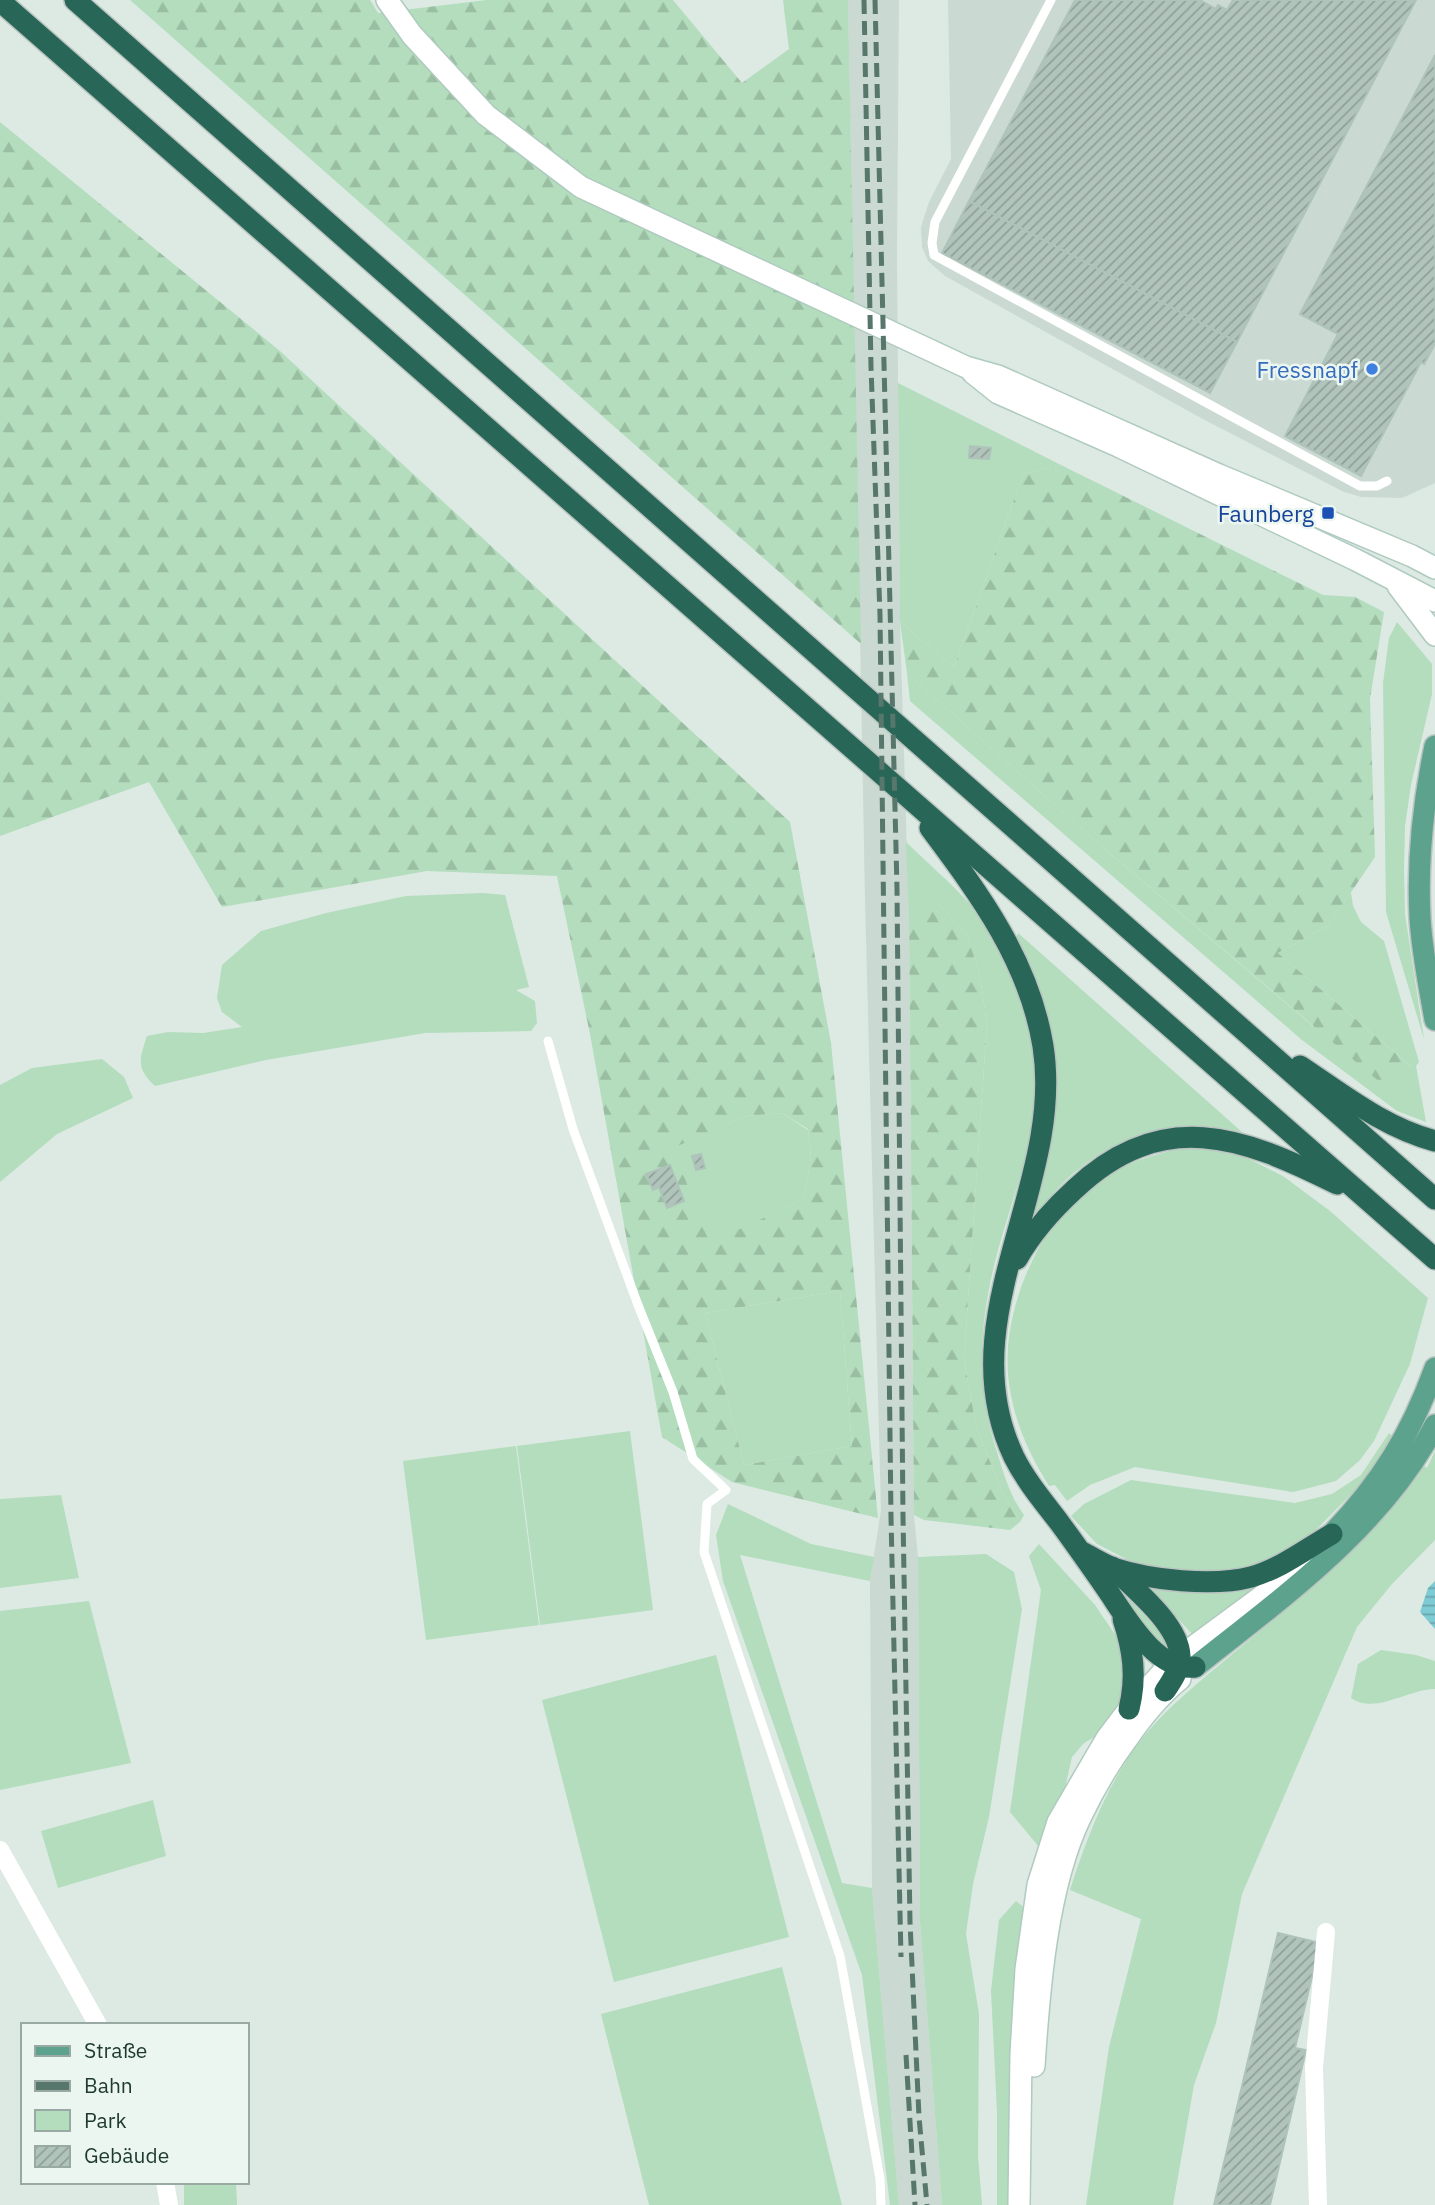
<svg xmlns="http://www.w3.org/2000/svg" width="1435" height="2205" font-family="'IBM Plex Sans',sans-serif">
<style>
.built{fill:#cad9d2}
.green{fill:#b3ddbc}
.forest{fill:url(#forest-firs);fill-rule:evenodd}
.water{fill:url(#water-rules)}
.building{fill:url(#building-hatch);stroke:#aec3ba;stroke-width:2}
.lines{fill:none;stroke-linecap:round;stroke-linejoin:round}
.secondary-casing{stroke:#afcabf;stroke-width:24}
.primary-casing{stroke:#bbc4c1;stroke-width:24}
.highway-casing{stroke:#bbc4c1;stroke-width:24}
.lane{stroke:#fff;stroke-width:9}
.street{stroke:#fff;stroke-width:18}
.secondary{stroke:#fff;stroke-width:21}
.primary{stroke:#5da28d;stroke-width:21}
.highway{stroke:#286757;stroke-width:21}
.rail{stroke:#57766c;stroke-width:5;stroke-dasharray:14 7;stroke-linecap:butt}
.shop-dot{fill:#3f7fe0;stroke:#ecf6f1;stroke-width:2.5}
.transit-dot{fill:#1a4fb4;stroke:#ecf6f1;stroke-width:2.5}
.labels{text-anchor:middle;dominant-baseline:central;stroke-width:5;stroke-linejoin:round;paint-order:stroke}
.shop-label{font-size:23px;fill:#366cbe;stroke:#ecf6f1;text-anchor:end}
.transit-label{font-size:23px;fill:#164399;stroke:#ecf6f1;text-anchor:end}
</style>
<defs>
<pattern id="forest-firs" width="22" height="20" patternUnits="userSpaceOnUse" patternTransform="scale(1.75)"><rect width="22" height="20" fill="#b3ddbc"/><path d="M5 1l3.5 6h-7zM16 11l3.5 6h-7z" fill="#9abea2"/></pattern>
<pattern id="water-rules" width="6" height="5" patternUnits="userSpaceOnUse" patternTransform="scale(1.75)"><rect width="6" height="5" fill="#7fcbd4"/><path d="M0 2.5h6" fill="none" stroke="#67a6ac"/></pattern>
<pattern id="building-hatch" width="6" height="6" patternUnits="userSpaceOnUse" patternTransform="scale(1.75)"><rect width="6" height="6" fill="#b1c4bc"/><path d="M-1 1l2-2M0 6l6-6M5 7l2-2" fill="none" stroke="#8fa099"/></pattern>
</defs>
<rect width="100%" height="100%" fill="#dceae3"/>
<!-- built -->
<g class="built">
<path d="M848,0H899L897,258L900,622L909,921L914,1515L918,1557L920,1921L942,2205H899L872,1888L870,1581L881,1510L865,899Z"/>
<path d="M948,0H1435V483L1402,498L1361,497L1344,492L1201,418L945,276L928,261L922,247L921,227L929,202L951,159Z"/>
</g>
<!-- green -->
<g class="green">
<path d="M898,383L1061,465L1023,474L954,667L900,622Z"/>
<path d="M1397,622L1432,664V694L1411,785L1405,826L1404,868L1405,914L1424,1039L1386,912L1383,683L1389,638Z"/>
<path d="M907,673L1100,845L1313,1026L1412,1067L1278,953L1328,926L1351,892L1353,906L1361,922L1384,941L1419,1062L1416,1066L1426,1122L1397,1111L1302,1040L910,701Z"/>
<path d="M906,842C943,878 987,912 1009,961C1031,1010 1041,1056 1035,1110C1030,1149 1017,1186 1006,1223C982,1299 971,1375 997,1452C1004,1475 1010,1496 1024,1515L1020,1522L1001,1489L976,1426L964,1359L987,1023L979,971L966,933L937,903L909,921Z"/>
<path d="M483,893L505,895L529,987L516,990L535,1001L537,1023L531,1031L425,1033L266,1060L155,1086C136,1068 139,1060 147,1036L168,1032L203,1033L242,1027L222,1012L217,998L222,965L261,931L326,913L406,896Z"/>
<path d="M1018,933L1242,1132C1177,1116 1116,1134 1067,1179C1054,1191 1043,1207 1031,1220L1052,1110L1054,1050L1043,1005L1016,941Z"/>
<path d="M102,1059L124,1077L133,1098L57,1134L0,1182V1085L32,1068Z"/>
<path d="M782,1113L808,1130L811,1156L804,1199L710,1244L672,1148L746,1116Z"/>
<path d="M1191,1146L1245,1157L1283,1176L1330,1211L1428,1298L1410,1364L1374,1441L1360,1460L1336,1481L1293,1492L1135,1467L1090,1485L1067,1501L1055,1485L1049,1486C1029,1454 1014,1421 1009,1383C1000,1319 1033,1238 1080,1194C1110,1166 1152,1155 1191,1146Z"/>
<path d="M840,1291L852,1446L744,1465L705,1313Z"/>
<path d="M630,1431L653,1610L540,1625L517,1446Z"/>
<path d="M1389,1433L1392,1436L1364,1481L1309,1537L1270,1561L1233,1571L1163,1572L1130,1561L1097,1544L1071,1516L1084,1504L1131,1480L1295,1503L1332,1494L1361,1475Z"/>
<path d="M516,1446L539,1625L426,1640L403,1461Z"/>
<path d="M1435,1451V1540L1392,1584L1357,1627L1242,1894L1216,2023L1194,2085L1173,2205H1086L1109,2047L1141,1919L1070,1890C1087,1836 1109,1780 1144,1736C1169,1706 1200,1681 1230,1656C1299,1598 1374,1542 1423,1465L1427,1468Z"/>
<path d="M61,1495L79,1578L0,1588V1499Z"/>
<path d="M728,1504L811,1544L874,1557L870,1581L740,1555L842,1883L872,1888L899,2205H890L862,1975L723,1581L716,1535Z"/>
<path d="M1039,1544L1095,1605L1120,1642L1124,1671L1119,1704L1098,1735L1084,1743L1072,1757L1065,1788L1039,1847L1010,1812L1041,1590L1029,1556Z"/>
<path d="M986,1554L1014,1572L1022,1609L989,1817L973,1884L966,1934L979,2014L978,2156L982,2205H942L920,1921L918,1557Z"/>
<path d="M1283,1573L1193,1635L1140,1578Z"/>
<path d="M1129,1599L1162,1635L1168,1648L1165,1653L1155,1644L1127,1601Z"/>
<path d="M89,1601L131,1763L0,1790V1611Z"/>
<path d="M1381,1650L1416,1655L1435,1661V1689C1408,1689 1375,1715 1351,1698L1358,1664Z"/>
<path d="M716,1655L789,1937L614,1982L542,1700Z"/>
<path d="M153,1800L166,1856L58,1888L41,1831Z"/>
<path d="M1016,1901L1026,1909L1010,2099V2205H997V2112L991,1991L999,1920Z"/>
<path d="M782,1967L842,2205H649L601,2014Z"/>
<path d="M184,2182H236L237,2205H184Z"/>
</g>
<!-- forest -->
<g class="forest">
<path d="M130,0H370L378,13L487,0H673L742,83L789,49L783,0H848L861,644Z"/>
<path d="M0,122L280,351L790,822L831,1043L878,1518L732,1482L662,1437L590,1034L557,876L427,871L222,907L149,782L0,836ZM782,1113L808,1129L811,1156L804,1199L710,1243L673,1148L746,1116ZM840,1291L852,1446L744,1465L705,1313Z"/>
<path d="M1061,465L1323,595L1355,597L1384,612L1370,699L1375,857L1328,926L1278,953L1413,1068L1382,1084L1100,845L907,673L900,622L954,667L1023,474Z"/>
<path d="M936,902L966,933L979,971L987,1023L964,1359L976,1426L1001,1489L1020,1522L1010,1530L924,1520L914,1515L909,921Z"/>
</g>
<!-- water -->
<path class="water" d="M1435,1581V1629L1420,1612L1428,1588Z"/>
<!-- building -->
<g class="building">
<path d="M1075,0H1200L1216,9L1218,5L1227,10L1233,0H1416L1237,342L969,201Z"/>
<path d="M1435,55V344L1424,364L1421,362L1361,476L1285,436L1338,334L1300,314Z"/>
<path d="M969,201L1237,342L1210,393L942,253Z"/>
<path d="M970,446L991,448L989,459L969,458Z"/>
<path d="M701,1154L705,1168L696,1170L692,1156Z"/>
<path d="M670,1165L684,1201L667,1208L659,1187L653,1190L646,1174Z"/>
<path d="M1278,1933L1320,1943L1295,2048L1306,2050L1270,2205H1214Z"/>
</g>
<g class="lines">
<!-- secondary casing -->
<g class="secondary-casing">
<g id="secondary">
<path d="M387,0L412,35L486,115L581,187L966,367L998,376L1219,475L1412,556L1435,568"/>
<path d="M973,373L998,393L1118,446L1356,560L1435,601"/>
<path d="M1398,586L1435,635"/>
<path d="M1034,2066C1039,1989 1047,1886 1081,1816C1094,1789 1109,1763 1127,1739C1142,1717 1159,1696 1180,1679"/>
<path d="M1019,2205L1021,2054L1026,1969L1038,1885L1058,1822L1107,1738L1129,1709L1170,1664L1265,1594L1309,1554"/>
</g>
</g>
<!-- primary casing -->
<g class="primary-casing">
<g id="primary">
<path d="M1435,746C1423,803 1417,859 1420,918C1422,952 1429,986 1435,1020"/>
<path d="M1332,1534C1381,1483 1411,1434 1435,1368"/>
<path d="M1195,1667C1283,1597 1382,1527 1435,1425"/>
</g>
</g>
<!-- highway casing -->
<g class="highway-casing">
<g id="highway">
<path d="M75,0L1435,1199"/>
<path d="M0,1L1435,1259"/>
<path d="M930,828C980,895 1029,961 1043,1046C1065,1186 948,1319 1014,1457C1026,1481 1043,1501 1059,1522C1076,1545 1092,1568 1108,1591C1127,1619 1157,1672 1195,1667"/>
<path d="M1300,1066C1344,1095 1383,1127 1435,1141"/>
<path d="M1017,1259C1033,1231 1052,1210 1075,1189C1162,1107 1242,1136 1337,1184"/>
<path d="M1084,1553C1093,1558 1103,1564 1113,1568C1150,1580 1213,1587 1251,1577C1280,1569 1306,1549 1332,1534"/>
<path d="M1112,1567C1133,1588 1179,1624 1180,1656C1180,1669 1172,1681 1165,1691"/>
<path d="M1123,1619C1133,1650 1137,1677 1129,1709"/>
</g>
</g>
<!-- lane -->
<g class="lane">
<path d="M1051,0L935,222L932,243L934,255L1360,486H1377L1387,481"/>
<path d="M548,1041L573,1129L638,1305L673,1392L693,1459L726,1490L707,1504L704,1552L840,1956L880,2179L881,2205"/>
</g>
<!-- street -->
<g class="street">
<path d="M0,1850L98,2025"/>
<path d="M165,2182L169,2205"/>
<path d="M1318,2205L1314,2068L1326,1932"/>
</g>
<!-- secondary -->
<use href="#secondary" class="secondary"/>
<!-- primary -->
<use href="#primary" class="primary"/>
<!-- highway -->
<use href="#highway" class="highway"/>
<!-- rail -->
<g class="rail">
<path d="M864,0L871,367L880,615L891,1517L901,1957"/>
<path d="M875,0L897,889L903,1516L910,1922L919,2117L927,2205"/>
<path d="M906,2055L915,2205"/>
</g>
</g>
<!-- markers -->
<circle class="shop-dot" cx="1372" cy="369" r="7"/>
<rect class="transit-dot" x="1321" y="506" width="14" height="14" rx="3.5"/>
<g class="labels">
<!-- shop labels -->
<g class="shop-label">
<text x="1358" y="369">Fressnapf</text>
</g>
<!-- transit labels -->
<g class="transit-label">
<text x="1314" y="513">Faunberg</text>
</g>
</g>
<!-- legend -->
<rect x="21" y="2023" width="228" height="161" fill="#ecf6f1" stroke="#99aaa4" stroke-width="2"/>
<rect x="35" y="2046" width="35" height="10" fill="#5da28d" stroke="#99aaa4" stroke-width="2"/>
<text x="84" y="2058" font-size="21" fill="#1d3930">Straße</text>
<rect x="35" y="2081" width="35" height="10" fill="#57766c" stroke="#99aaa4" stroke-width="2"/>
<text x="84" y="2093" font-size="21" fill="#1d3930">Bahn</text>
<rect x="35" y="2110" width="35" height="21" fill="#b3ddbc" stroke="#99aaa4" stroke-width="2"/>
<text x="84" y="2128" font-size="21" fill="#1d3930">Park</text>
<rect x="35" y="2146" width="35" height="21" fill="url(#building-hatch)" stroke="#99aaa4" stroke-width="2"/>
<text x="84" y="2163" font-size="21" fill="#1d3930">Gebäude</text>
</svg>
